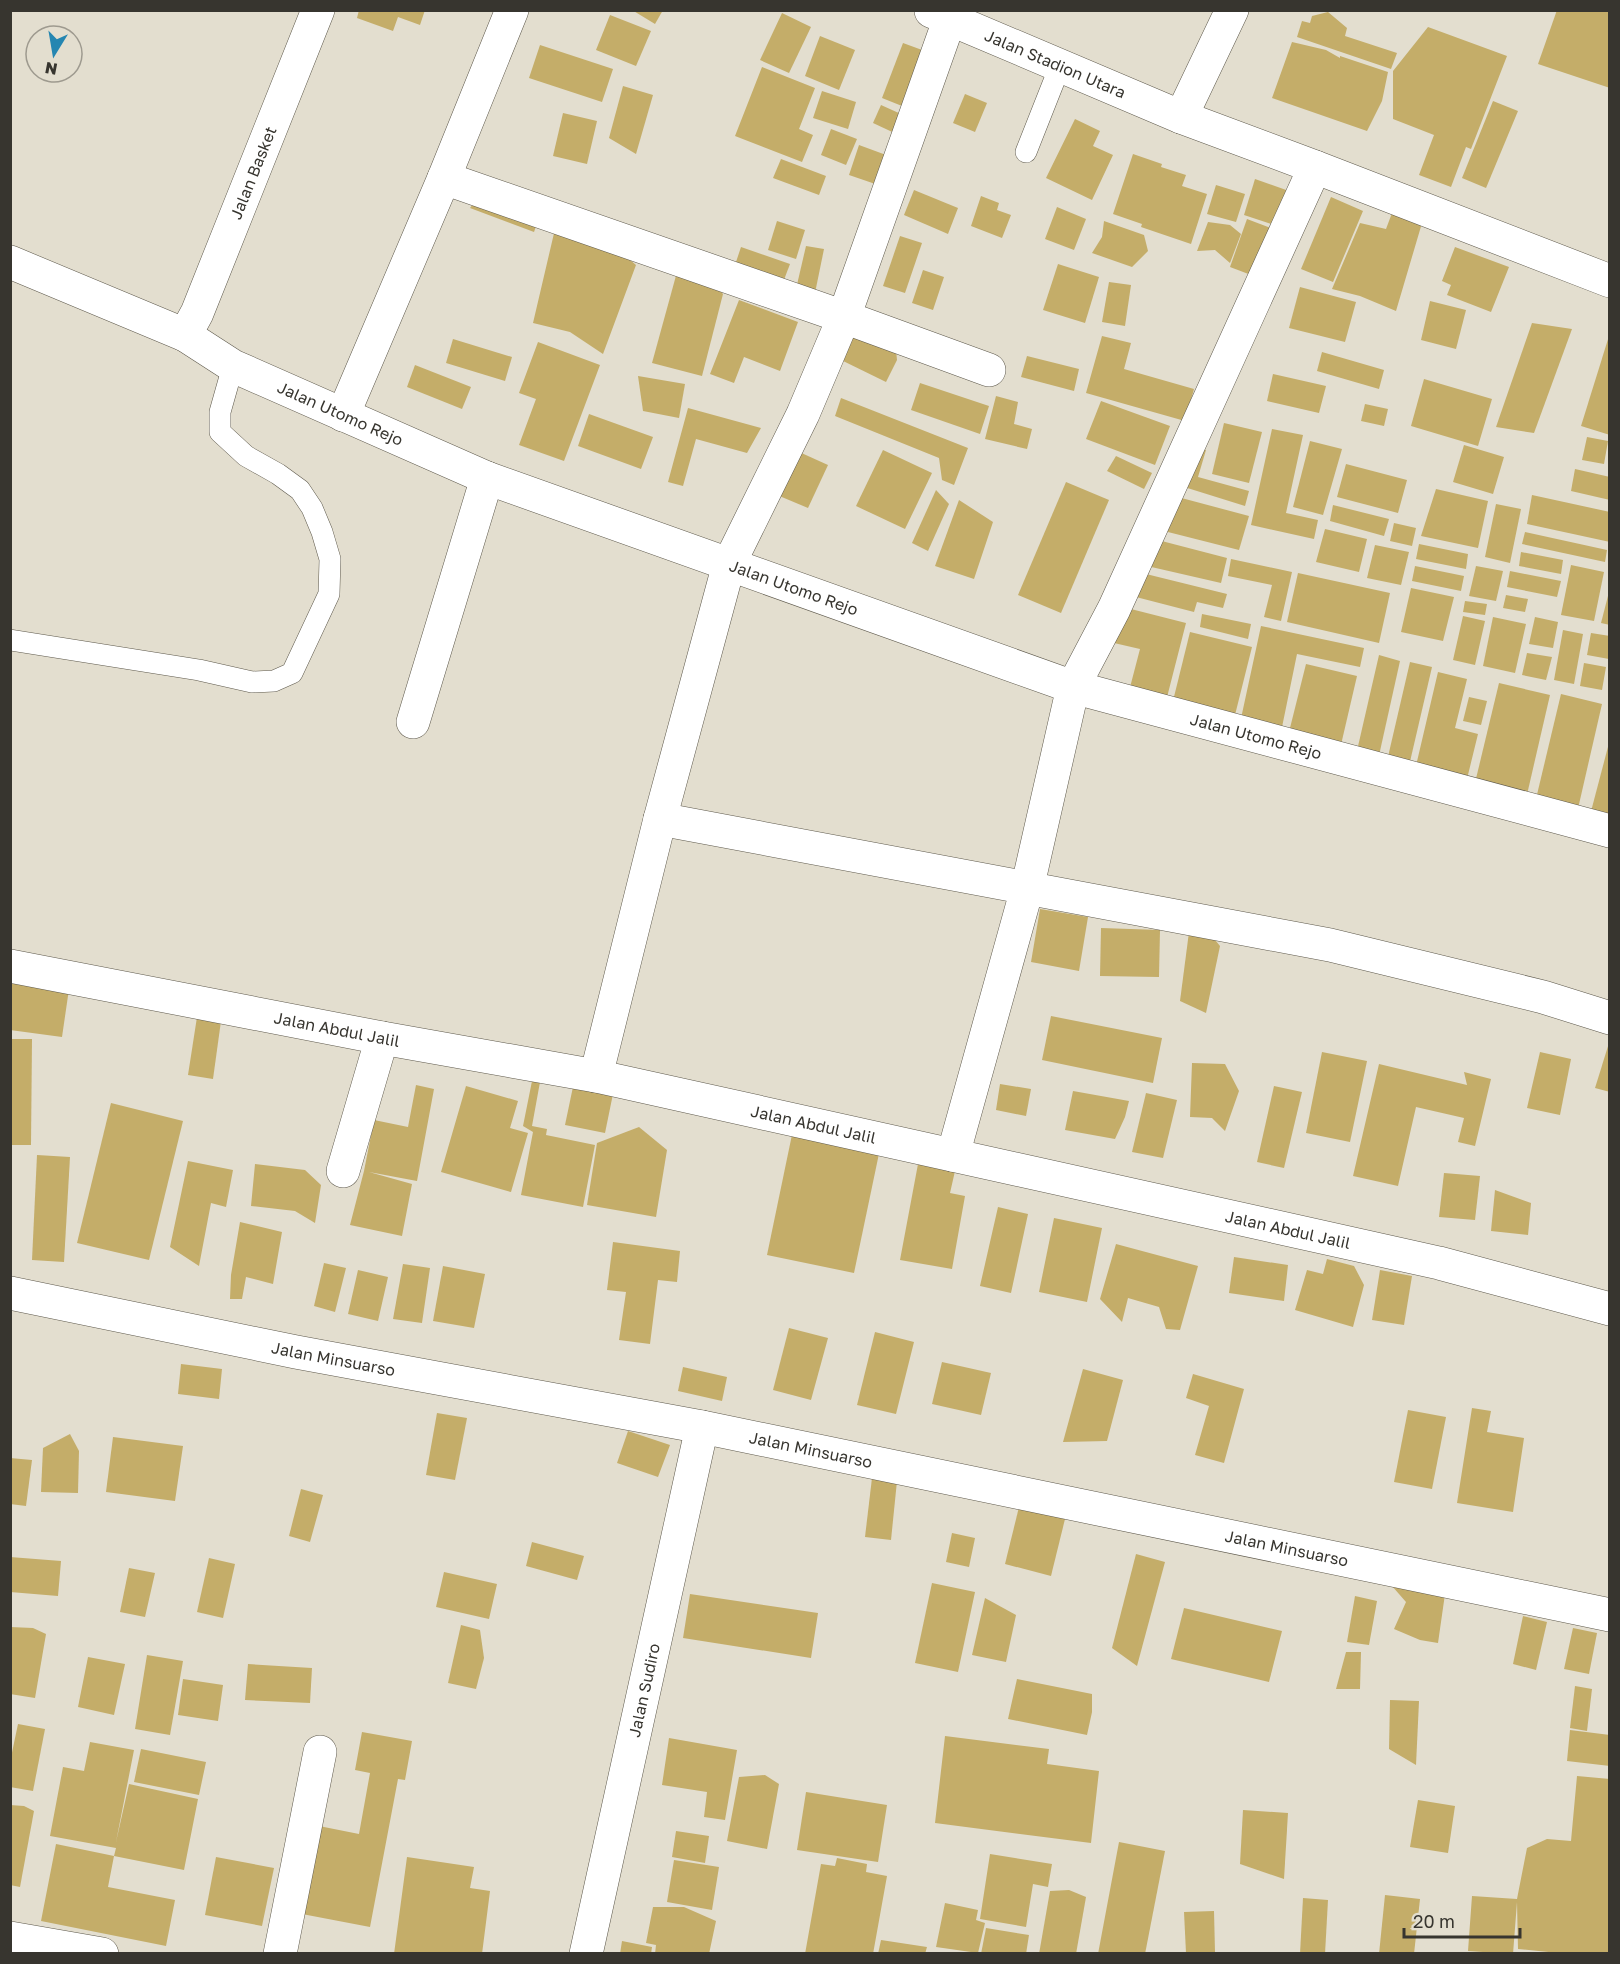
<svg xmlns="http://www.w3.org/2000/svg" width="1620" height="1964" font-family="'Golos Text',sans-serif">
<style>
.building{fill:#c4ad69}
.lines{fill:none;stroke-linecap:round;stroke-linejoin:round}
.service-casing{stroke:#5e594c;stroke-width:22}
.minor-casing{stroke:#5e594c;stroke-width:34}
.service{stroke:#fff;stroke-width:21}
.minor{stroke:#fff;stroke-width:33}
.labels{text-anchor:middle;dominant-baseline:central;stroke-width:4.5;stroke-linejoin:round;paint-order:stroke}
.street-label{font-size:16px;fill:#37352f;stroke:#e3decf}
</style>
<rect width="100%" height="100%" fill="#e3decf"/>
<!-- building -->
<g class="building">
<path d="M359,10H425L420,25L398,17L393,31L357,18Z"/>
<path d="M632,10H663L655,24Z"/>
<path d="M1557,10H1610V88L1538,64Z"/>
<path d="M1328,12L1347,28L1345,36L1397,53L1391,69L1297,37L1302,21L1310,23L1312,16Z"/>
<path d="M782,13L811,27L789,73L760,60Z"/>
<path d="M610,15L651,31L636,66L596,50Z"/>
<path d="M1428,27L1507,56L1471,149L1466,147L1451,187L1419,175L1434,135L1393,119V71Z"/>
<path d="M820,36L855,50L839,90L805,76Z"/>
<path d="M1292,42L1326,50L1340,58V56L1388,72L1382,101L1367,131L1272,98Z"/>
<path d="M903,43L933,54L912,110L882,98Z"/>
<path d="M540,45L613,69L602,102L529,78Z"/>
<path d="M762,67L815,88L799,129L813,135L802,162L735,136Z"/>
<path d="M623,86L653,95L636,154L609,138Z"/>
<path d="M822,91L856,102L848,129L813,118Z"/>
<path d="M965,94L987,103L975,132L953,123Z"/>
<path d="M1493,101L1518,111L1486,188L1462,178Z"/>
<path d="M881,105L912,119L903,137L873,123Z"/>
<path d="M563,113L597,121L587,164L553,156Z"/>
<path d="M1075,119L1100,131L1093,146L1113,155L1092,200L1046,178Z"/>
<path d="M831,129L857,139L846,165L821,155Z"/>
<path d="M859,145L897,159L887,188L849,175Z"/>
<path d="M1133,154L1162,164L1161,167L1186,175L1182,186L1207,194L1191,244L1141,227L1142,224L1113,214Z"/>
<path d="M781,159L826,176L819,195L773,178Z"/>
<path d="M1255,179L1289,191L1277,226L1244,215Z"/>
<path d="M1216,185L1245,194L1236,222L1207,214Z"/>
<path d="M914,190L958,208L948,234L904,215Z"/>
<path d="M479,196L539,218L534,232L470,208Z"/>
<path d="M981,196L999,203L997,210L1011,215L1002,238L971,226Z"/>
<path d="M1331,197L1363,211L1333,282L1301,269Z"/>
<path d="M1057,207L1086,219L1074,250L1045,239Z"/>
<path d="M1392,213L1422,223L1396,311L1360,296L1332,289L1360,223L1386,229Z"/>
<path d="M1247,219L1276,230L1259,278L1230,267Z"/>
<path d="M777,221L805,230L796,259L768,250Z"/>
<path d="M1104,221L1144,235L1148,251L1132,267L1092,253L1102,237Z"/>
<path d="M1208,222L1230,225L1241,234L1230,263L1215,250L1197,251Z"/>
<path d="M555,229L610,243L636,265L603,354L570,332L533,323Z"/>
<path d="M900,236L922,243L905,293L883,286Z"/>
<path d="M806,246L824,249L815,293L796,289Z"/>
<path d="M741,247L790,264L782,285L734,268Z"/>
<path d="M1455,247L1509,267L1491,312L1447,295L1451,285L1442,281Z"/>
<path d="M1058,264L1099,277L1085,323L1043,310Z"/>
<path d="M923,270L944,277L933,310L912,303Z"/>
<path d="M677,272L711,280L723,294L702,376L652,363Z"/>
<path d="M1109,282L1131,285L1125,326L1102,322Z"/>
<path d="M1300,287L1356,302L1345,342L1289,328Z"/>
<path d="M739,300L798,322L780,371L744,357L734,383L710,374Z"/>
<path d="M1430,301L1466,310L1456,349L1421,340Z"/>
<path d="M1532,323L1572,329L1534,433L1496,427Z"/>
<path d="M852,328L896,350L897,360L886,382L837,358Z"/>
<path d="M1102,336L1131,343L1124,369L1194,389L1185,421L1086,393Z"/>
<path d="M1609,336L1610,337V435L1581,426Z"/>
<path d="M453,339L512,357L505,381L446,363Z"/>
<path d="M538,342L600,365L564,461L519,445L536,399L519,393Z"/>
<path d="M1322,352L1384,370L1379,389L1317,371Z"/>
<path d="M1027,356L1079,369L1074,391L1021,377Z"/>
<path d="M415,365L471,387L462,409L407,387Z"/>
<path d="M1273,374L1326,386L1319,413L1267,401Z"/>
<path d="M638,376L685,384L679,418L643,411Z"/>
<path d="M1424,379L1492,399L1478,446L1411,426Z"/>
<path d="M920,383L989,406L980,434L911,410Z"/>
<path d="M996,396L1018,402L1014,424L1032,429L1027,449L985,439Z"/>
<path d="M841,398L968,448L954,485L942,480L939,458L835,416Z"/>
<path d="M1101,401L1170,426L1155,465L1086,439Z"/>
<path d="M1365,404L1388,409L1384,426L1361,421Z"/>
<path d="M688,408L761,428L747,453L696,439L683,486L668,482Z"/>
<path d="M589,414L653,437L641,469L578,446Z"/>
<path d="M1224,423L1262,432L1249,483L1212,474Z"/>
<path d="M1272,429L1303,435L1286,513L1318,520L1314,539L1251,525Z"/>
<path d="M1587,437L1608,441L1604,464L1582,460Z"/>
<path d="M1310,441L1342,449L1323,515L1293,507Z"/>
<path d="M1464,445L1504,457L1493,494L1453,482Z"/>
<path d="M1192,446L1206,450L1198,477L1249,491L1245,506L1181,486Z"/>
<path d="M883,450L932,473L905,529L856,506Z"/>
<path d="M797,451L828,465L808,508L777,495Z"/>
<path d="M1116,456L1152,473L1144,489L1107,471Z"/>
<path d="M1346,464L1407,480L1398,513L1337,497Z"/>
<path d="M1575,469L1610,477V500L1571,491Z"/>
<path d="M1066,482L1109,500L1061,613L1018,595Z"/>
<path d="M1436,489L1488,501L1478,548L1421,536Z"/>
<path d="M936,490L949,504L928,551L912,543Z"/>
<path d="M1532,495L1610,512V542L1527,524Z"/>
<path d="M1174,496L1249,516L1239,550L1164,531Z"/>
<path d="M959,500L993,522L974,579L935,566Z"/>
<path d="M1496,504L1521,509L1510,563L1485,557Z"/>
<path d="M1333,505L1389,519L1384,536L1330,521Z"/>
<path d="M1394,523L1416,528L1412,546L1390,541Z"/>
<path d="M1325,529L1367,539L1359,572L1316,562Z"/>
<path d="M1525,532L1607,550L1605,562L1522,544Z"/>
<path d="M1154,539L1227,558L1221,583L1147,566Z"/>
<path d="M1419,544L1468,554L1466,569L1416,559Z"/>
<path d="M1375,545L1409,552L1401,585L1367,578Z"/>
<path d="M1521,552L1563,560L1561,574L1519,566Z"/>
<path d="M1231,559L1292,572L1281,621L1264,617L1272,585L1228,576Z"/>
<path d="M1571,565L1604,572L1594,621L1561,615Z"/>
<path d="M1415,566L1464,576L1461,591L1412,581Z"/>
<path d="M1476,566L1503,571L1496,601L1469,596Z"/>
<path d="M1510,571L1561,581L1557,597L1507,587Z"/>
<path d="M1142,573L1227,594L1223,608L1197,602L1194,612L1136,597Z"/>
<path d="M1298,573L1390,593L1379,643L1287,622Z"/>
<path d="M1411,588L1454,597L1443,641L1401,632Z"/>
<path d="M1609,592H1610V625L1601,623Z"/>
<path d="M1506,595L1528,599L1525,612L1503,608Z"/>
<path d="M1465,601L1487,604L1485,615L1463,612Z"/>
<path d="M1123,607L1186,623L1165,705L1128,695L1140,649L1114,643Z"/>
<path d="M1202,614L1251,624L1248,639L1200,627Z"/>
<path d="M1463,616L1485,621L1475,665L1453,660Z"/>
<path d="M1493,617L1526,624L1515,673L1483,666Z"/>
<path d="M1535,617L1558,622L1553,648L1529,644Z"/>
<path d="M1261,626L1364,648L1360,667L1297,654L1281,732L1240,723Z"/>
<path d="M1563,630L1583,634L1574,684L1554,680Z"/>
<path d="M1190,632L1252,647L1234,719L1172,705Z"/>
<path d="M1591,633L1610,636L1609,659L1587,655Z"/>
<path d="M1527,653L1552,657L1546,680L1522,675Z"/>
<path d="M1379,655L1400,661L1378,760L1356,755Z"/>
<path d="M1410,662L1432,667L1409,766L1387,761Z"/>
<path d="M1584,663L1606,667L1602,690L1580,686Z"/>
<path d="M1306,664L1357,676L1340,749L1288,736Z"/>
<path d="M1438,672L1467,679L1455,728L1478,734L1466,783L1415,770Z"/>
<path d="M1499,683L1550,695L1526,799L1474,787Z"/>
<path d="M1561,694L1602,704L1577,813L1535,803Z"/>
<path d="M1469,697L1487,701L1481,725L1463,721Z"/>
<path d="M1609,743H1610V824L1589,819Z"/>
<path d="M1040,909L1088,917L1079,971L1031,962Z"/>
<path d="M1101,928L1160,930L1159,977L1100,976Z"/>
<path d="M1189,932L1211,935L1220,946L1206,1013L1180,1001Z"/>
<path d="M10,980L69,989L62,1037L10,1030Z"/>
<path d="M1051,1016L1162,1038L1153,1083L1042,1060Z"/>
<path d="M197,1017L221,1021L213,1079L188,1075Z"/>
<path d="M10,1039H32L31,1145H10Z"/>
<path d="M1609,1043H1610V1092L1595,1088Z"/>
<path d="M1322,1052L1367,1061L1350,1142L1306,1133Z"/>
<path d="M1540,1052L1571,1059L1560,1115L1527,1108Z"/>
<path d="M1192,1063L1225,1064L1239,1091L1225,1131L1212,1118L1190,1117Z"/>
<path d="M1379,1064L1467,1085L1464,1072L1491,1079L1475,1146L1458,1142L1464,1118L1416,1107L1398,1186L1353,1176Z"/>
<path d="M532,1081L540,1082L532,1126L547,1129L546,1135L595,1145L583,1207L521,1195L533,1132L523,1126Z"/>
<path d="M574,1082L614,1089L605,1133L565,1125Z"/>
<path d="M1000,1084L1031,1089L1026,1116L996,1110Z"/>
<path d="M416,1085L434,1089L417,1181L369,1172L412,1184L402,1236L350,1225L364,1171L374,1120L408,1127Z"/>
<path d="M466,1086L518,1101L510,1128L528,1133L511,1192L441,1172Z"/>
<path d="M1274,1086L1302,1092L1284,1168L1257,1162Z"/>
<path d="M1073,1091L1129,1101L1125,1117L1115,1139L1065,1130Z"/>
<path d="M1146,1093L1177,1100L1163,1158L1132,1152Z"/>
<path d="M111,1103L183,1121L149,1260L77,1243Z"/>
<path d="M794,1125L881,1144L854,1273L767,1255Z"/>
<path d="M639,1127L667,1150L656,1217L587,1205L597,1143Z"/>
<path d="M37,1155L70,1157L64,1262L32,1260Z"/>
<path d="M188,1161L233,1170L226,1207L211,1203L199,1266L170,1247Z"/>
<path d="M255,1164L305,1170L321,1185L315,1223L295,1211L251,1206Z"/>
<path d="M918,1164L955,1171L950,1193L965,1196L952,1269L900,1260Z"/>
<path d="M1444,1173L1480,1176L1475,1220L1439,1217Z"/>
<path d="M1495,1190L1531,1203L1528,1235L1491,1231Z"/>
<path d="M998,1207L1028,1214L1011,1293L980,1286Z"/>
<path d="M1054,1218L1102,1228L1087,1302L1039,1292Z"/>
<path d="M240,1222L282,1232L273,1284L246,1277L242,1299H230L231,1275Z"/>
<path d="M613,1242L680,1251L677,1282L658,1280L650,1344L619,1340L626,1292L607,1290Z"/>
<path d="M1116,1244L1198,1266L1180,1330L1166,1329L1159,1307L1128,1298L1122,1322L1100,1299Z"/>
<path d="M1234,1257L1288,1265L1284,1301L1229,1293Z"/>
<path d="M1327,1259L1354,1266L1364,1285L1353,1327L1295,1310L1307,1270L1323,1274Z"/>
<path d="M324,1263L346,1268L335,1312L314,1306Z"/>
<path d="M403,1264L430,1268L422,1323L393,1319Z"/>
<path d="M443,1266L485,1274L474,1328L433,1321Z"/>
<path d="M358,1270L388,1277L378,1321L348,1314Z"/>
<path d="M1380,1270L1412,1276L1404,1325L1372,1320Z"/>
<path d="M789,1328L828,1338L811,1400L773,1390Z"/>
<path d="M875,1332L914,1342L896,1414L857,1405Z"/>
<path d="M942,1362L991,1373L981,1415L932,1404Z"/>
<path d="M181,1364L222,1369L219,1399L178,1394Z"/>
<path d="M683,1367L727,1377L722,1401L678,1391Z"/>
<path d="M1083,1369L1123,1380L1107,1441L1063,1442Z"/>
<path d="M1193,1374L1244,1389L1224,1463L1195,1455L1209,1406L1186,1398Z"/>
<path d="M1472,1408L1491,1411L1487,1432L1524,1438L1513,1512L1457,1503Z"/>
<path d="M1408,1410L1446,1417L1432,1489L1394,1482Z"/>
<path d="M437,1413L467,1418L455,1480L426,1475Z"/>
<path d="M628,1431L670,1445L658,1477L617,1463Z"/>
<path d="M70,1434L79,1451L78,1493L41,1492L43,1448Z"/>
<path d="M113,1437L183,1446L175,1501L106,1492Z"/>
<path d="M10,1458L32,1460L26,1506L10,1504Z"/>
<path d="M872,1478L897,1481L891,1540L865,1537Z"/>
<path d="M301,1489L323,1495L310,1542L289,1536Z"/>
<path d="M1019,1507L1065,1519L1051,1576L1005,1564Z"/>
<path d="M952,1533L975,1538L969,1567L946,1562Z"/>
<path d="M532,1542L584,1556L577,1580L526,1566Z"/>
<path d="M1136,1554L1165,1562L1137,1666L1112,1648Z"/>
<path d="M10,1557L61,1561L58,1596L10,1592Z"/>
<path d="M209,1558L235,1564L223,1618L197,1612Z"/>
<path d="M129,1568L155,1573L145,1617L120,1612Z"/>
<path d="M444,1572L497,1584L489,1619L436,1607Z"/>
<path d="M932,1583L975,1592L958,1672L915,1663Z"/>
<path d="M1392,1586L1445,1594L1438,1643L1420,1640L1394,1629L1406,1602Z"/>
<path d="M690,1594L818,1613L811,1658L683,1638Z"/>
<path d="M1355,1596L1377,1601L1369,1645L1347,1642Z"/>
<path d="M985,1598L1016,1615L1006,1662L972,1655Z"/>
<path d="M1184,1608L1282,1631L1269,1682L1171,1659Z"/>
<path d="M1523,1616L1547,1622L1536,1670L1513,1664Z"/>
<path d="M461,1625L480,1630L484,1658L476,1689L448,1683Z"/>
<path d="M10,1627L33,1628L46,1634L35,1698L10,1694Z"/>
<path d="M1573,1628L1597,1633L1589,1674L1564,1669Z"/>
<path d="M1346,1652H1361L1360,1689H1336Z"/>
<path d="M147,1655L183,1661L170,1735L135,1729Z"/>
<path d="M88,1657L125,1664L114,1715L78,1707Z"/>
<path d="M248,1664L312,1668L310,1703L245,1700Z"/>
<path d="M183,1679L223,1685L218,1721L178,1715Z"/>
<path d="M1017,1679L1092,1694V1712L1087,1735L1008,1719Z"/>
<path d="M1575,1686L1592,1689L1587,1731L1570,1728Z"/>
<path d="M1390,1700L1419,1701L1416,1765L1389,1749Z"/>
<path d="M18,1724L45,1729L33,1791L10,1787V1762Z"/>
<path d="M1570,1730L1610,1735V1766L1567,1761Z"/>
<path d="M362,1732L412,1741L405,1780L398,1779L370,1927L302,1914L319,1826L359,1834L370,1773L355,1770Z"/>
<path d="M945,1736L1049,1749L1047,1764L1099,1771L1091,1843L935,1823Z"/>
<path d="M669,1738L737,1750L725,1820L704,1817L707,1792L662,1785Z"/>
<path d="M90,1742L134,1750L116,1842L129,1784L198,1799L184,1870L114,1856L116,1848L50,1836L63,1767L84,1771Z"/>
<path d="M141,1749L206,1762L199,1795L134,1782Z"/>
<path d="M765,1775L779,1784L767,1849L727,1841L739,1777Z"/>
<path d="M1577,1776L1610,1779V1954H1568L1518,1949L1517,1902L1513,1954L1468,1951L1472,1896L1517,1899L1527,1848L1547,1839L1571,1841Z"/>
<path d="M806,1792L887,1805L878,1862L797,1850Z"/>
<path d="M1418,1800L1455,1806L1448,1853L1410,1847Z"/>
<path d="M10,1805L24,1806L34,1811L20,1887L10,1885Z"/>
<path d="M1243,1810L1288,1813L1284,1879L1240,1864Z"/>
<path d="M676,1831L709,1836L705,1863L672,1857Z"/>
<path d="M1119,1842L1165,1851L1145,1954H1098Z"/>
<path d="M56,1844L114,1856L108,1887L175,1900L166,1946L41,1921Z"/>
<path d="M990,1854L1052,1864L1048,1887L1033,1884L1026,1927L980,1919Z"/>
<path d="M216,1857L274,1868L262,1926L205,1915Z"/>
<path d="M407,1857L474,1867L470,1888L490,1891L482,1954H394Z"/>
<path d="M837,1858L867,1864L866,1872L887,1876L873,1954H805L821,1864L835,1866Z"/>
<path d="M674,1860L719,1867L712,1910L667,1902Z"/>
<path d="M1069,1890L1086,1897L1076,1954H1039L1050,1891Z"/>
<path d="M1385,1895L1420,1899L1414,1954H1379Z"/>
<path d="M1303,1898L1328,1900L1325,1954H1300Z"/>
<path d="M945,1903L978,1910L976,1920L985,1923L978,1953L936,1947Z"/>
<path d="M653,1907H684L716,1921L709,1954H655L656,1945L646,1943Z"/>
<path d="M1214,1911L1215,1952L1186,1953L1184,1912Z"/>
<path d="M986,1928L1029,1935L1026,1954H981Z"/>
<path d="M881,1940L927,1947L925,1954H878Z"/>
<path d="M622,1941L652,1947L651,1954H620Z"/>
</g>
<g class="lines">
<!-- service casing -->
<g class="service-casing">
<g id="service">
<path d="M1026,152L1060,66"/>
<path d="M10,640L199,670L252,682L274,681L292,673L329,594L330,559L322,532L312,508L300,490L278,474L246,456L220,432V412L233,366"/>
</g>
</g>
<!-- minor casing -->
<g class="minor-casing">
<g id="minor">
<path id="s1" d="M931,11L1181,117L1315,167L1610,281"/>
<path d="M1181,117L1232,10"/>
<path d="M444,178L844,317L989,370"/>
<path id="s2" d="M10,262L185,335L233,366L487,478L1073,687L1610,831"/>
<path id="s3" d="M185,335L197,313L318,10"/>
<path d="M343,415L444,178L512,10"/>
<path d="M413,722L487,478"/>
<path d="M660,819L1330,945L1543,997L1610,1018"/>
<path id="s4" d="M10,966L382,1038L596,1076L1439,1263L1610,1309"/>
<path d="M596,1076L660,819L729,564L803,414L844,317L950,18"/>
<path d="M953,1155L1027,889L1073,687L1114,609L1315,167"/>
<path d="M343,1171L382,1038"/>
<path id="s5" d="M10,1293L296,1352L702,1427L1610,1615"/>
<path d="M10,1938L102,1954"/>
<path d="M280,1954L320,1752"/>
<path id="s6" d="M586,1954L702,1427"/>
</g>
</g>
<!-- service -->
<use href="#service" class="service"/>
<!-- minor -->
<use href="#minor" class="minor"/>
</g>
<g class="labels">
<!-- street labels -->
<g class="street-label">
<text stroke="none"><textPath href="#s1" startOffset="135">Jalan Stadion Utara</textPath></text>
<text stroke="none"><textPath href="#s3" startOffset="176">Jalan Basket</textPath></text>
<text stroke="none"><textPath href="#s2" startOffset="364">Jalan Utomo Rejo</textPath></text>
<text stroke="none"><textPath href="#s2" startOffset="850">Jalan Utomo Rejo</textPath></text>
<text stroke="none"><textPath href="#s2" startOffset="1336">Jalan Utomo Rejo</textPath></text>
<text stroke="none"><textPath href="#s4" startOffset="333">Jalan Abdul Jalil</textPath></text>
<text stroke="none"><textPath href="#s4" startOffset="819">Jalan Abdul Jalil</textPath></text>
<text stroke="none"><textPath href="#s4" startOffset="1305">Jalan Abdul Jalil</textPath></text>
<text stroke="none"><textPath href="#s5" startOffset="330">Jalan Minsuarso</textPath></text>
<text stroke="none"><textPath href="#s5" startOffset="816">Jalan Minsuarso</textPath></text>
<text stroke="none"><textPath href="#s5" startOffset="1302">Jalan Minsuarso</textPath></text>
<text stroke="none"><textPath href="#s6" startOffset="270">Jalan Sudiro</textPath></text>
</g>
</g>
<!-- border -->
<rect width="1620" height="1964" fill="none" stroke="#37352f" stroke-width="24"/>
<!-- north arrow -->
<g transform="translate(54 54) rotate(191)"><circle r="28" fill="#e3decf" stroke="#9e9a8f" stroke-width="1.5"/>
<path d="M0-4.5L10 22L0 15L-10 22Z" fill="#2586b1"/>
<text y="-9" font-size="16" font-weight="bold" text-anchor="middle" fill="#37352f">N</text>
</g>
<!-- scale -->
<path d="M1404 1928v9h116v-9" fill="none" stroke="#37352f" stroke-width="3"/>
<text x="1413" y="1928" font-size="18" fill="#37352f" stroke="#e3decf" stroke-width="4.5" paint-order="stroke">20 m</text>
</svg>
